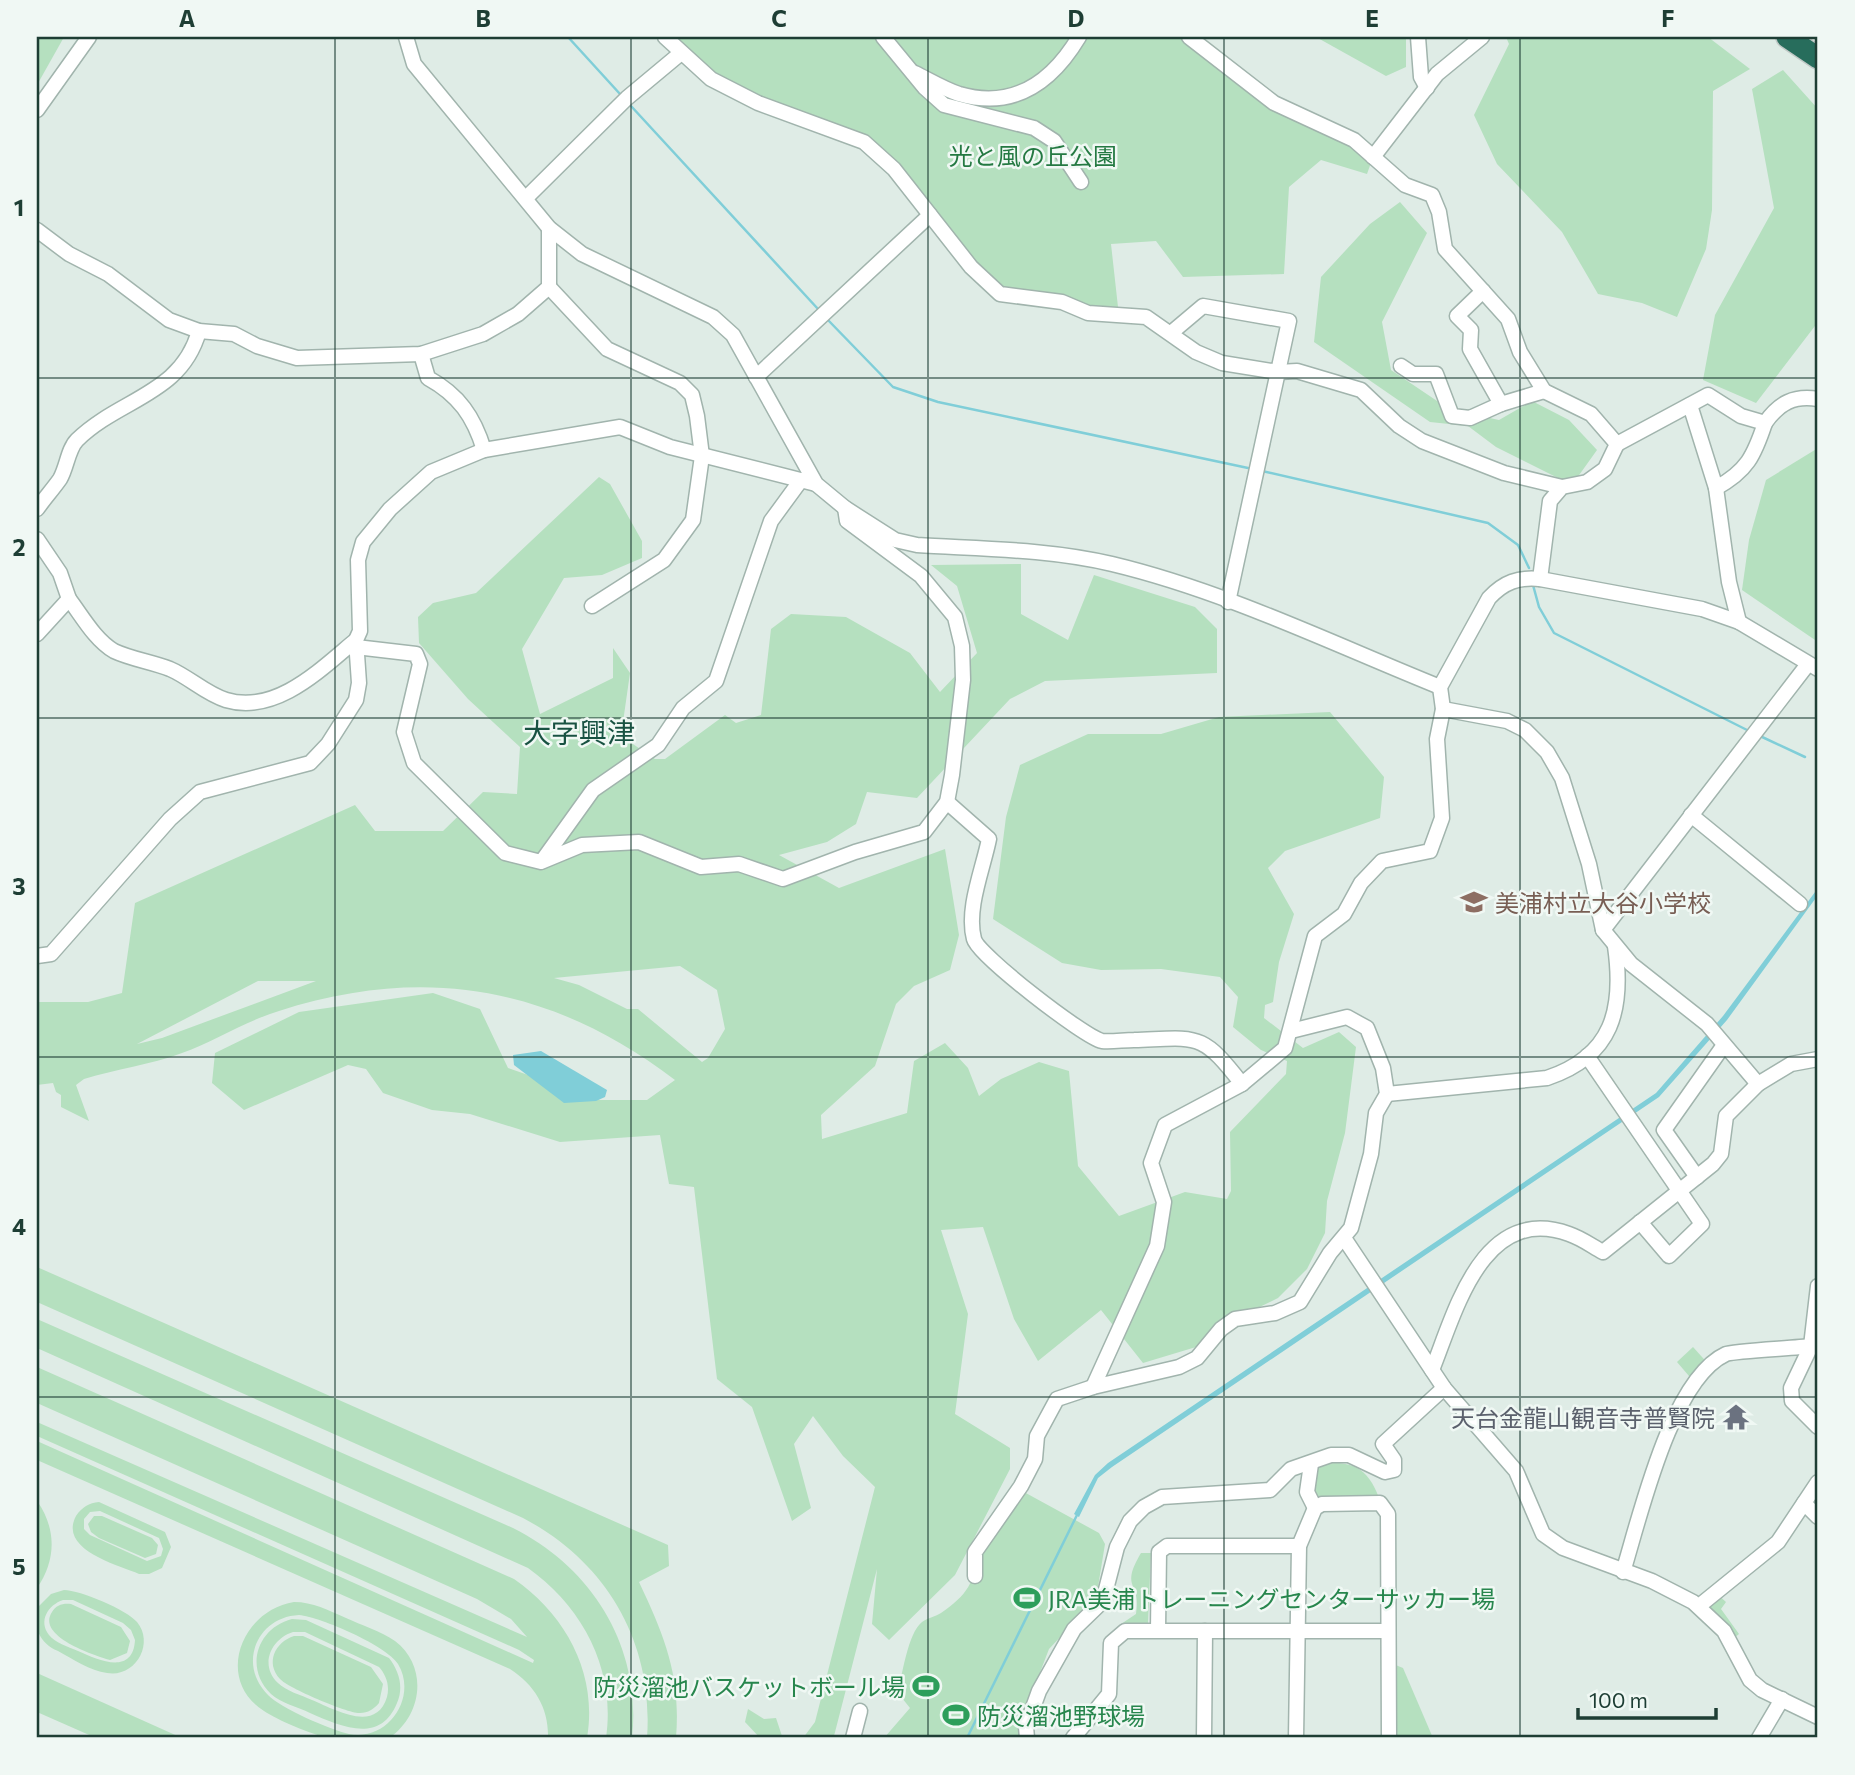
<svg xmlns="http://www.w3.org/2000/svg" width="1855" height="1775" font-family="Commissioner,'Noto Sans JP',sans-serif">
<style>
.green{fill:#b5e0bf;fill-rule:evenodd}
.water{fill:#80ced8}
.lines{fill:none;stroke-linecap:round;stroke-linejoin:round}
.stream{stroke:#80ced8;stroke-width:2.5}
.minor-casing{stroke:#a1b4ad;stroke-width:17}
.highway-casing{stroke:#c0c9c6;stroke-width:24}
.minor{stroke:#fff;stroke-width:14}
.highway{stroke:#276d5c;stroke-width:21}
.grid{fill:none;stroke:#1e3e34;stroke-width:2;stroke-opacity:0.55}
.labels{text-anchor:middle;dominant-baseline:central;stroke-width:5;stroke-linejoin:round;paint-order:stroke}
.park-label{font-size:24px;fill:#247942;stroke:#f0f8f4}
.education-label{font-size:24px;fill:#785e54;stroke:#f0f8f4;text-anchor:start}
.worship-label{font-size:24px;fill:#5b616d;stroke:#f0f8f4;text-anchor:end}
.leisure-label{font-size:24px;fill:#27864d;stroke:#f0f8f4;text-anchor:start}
.quarter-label{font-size:28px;fill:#185242;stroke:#f0f8f4}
.neatline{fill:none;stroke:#1e3e34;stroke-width:2.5}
.grid-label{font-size:23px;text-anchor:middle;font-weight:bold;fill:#1e3e34}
</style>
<rect width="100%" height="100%" fill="#dfece6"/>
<!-- green -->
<g class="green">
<path d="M37,37H64L37,85Z"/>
<path d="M665,37H1189L1274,103L1373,157L1367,174L1321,160L1289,187L1284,274L1183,277L1156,241L1111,244L1119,316L1000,294L864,142L711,79Z"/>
<path d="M1316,37H1406V67L1386,76Z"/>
<path d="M1506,37H1708L1750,69L1713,91L1712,210L1706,249L1677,317L1642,303L1598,294L1562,232L1497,164L1474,115L1509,44Z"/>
<path d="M1783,70L1818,109V322L1756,403L1703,380L1715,315L1774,208L1752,89Z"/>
<path d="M1400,202L1427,233L1382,322L1391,370L1449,409L1499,420L1532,401L1569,420L1597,450L1572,485L1496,447L1468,426L1430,422L1314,342L1321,277L1370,224Z"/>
<path d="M1818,448V642L1742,590L1749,540L1766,480Z"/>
<path d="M599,477L610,484L642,541V558L602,575L564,578L522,649L540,714L613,678V648L630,673L621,736L655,759H665L725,715L736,723L761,715L771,629L791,614L846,617L910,653L940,692L977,653L957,586L931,565L1021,564V614L1068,640L1094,575L1195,607L1217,629V673L1045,681L1010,699L917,798L867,792L856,824L827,842L779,855L839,888L945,849L959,935L950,970L914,986L896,1004L875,1066L821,1115L822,1139L907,1113L914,1061L945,1043L968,1068L979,1096L1001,1079L1039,1062L1069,1071L1078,1166L1119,1216L1185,1192L1227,1199L1231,1191L1230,1132L1286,1074L1287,1061L1261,1050L1233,1027L1238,997L1220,977L1161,969L1101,970L1062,963L993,919L1006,817L1020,765L1088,734H1161L1219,717L1330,712L1384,777L1380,818L1285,851L1268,868L1294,914L1279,962L1273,1002L1265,1005L1264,1018L1303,1048L1339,1032L1356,1047L1345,1133L1327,1201L1325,1233L1307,1269L1278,1298L1235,1319L1196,1347L1143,1363L1101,1310L1038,1361L1014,1319L983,1227L941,1230L968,1314L955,1414L1010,1448V1469L955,1575L889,1640L872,1624L877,1569L834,1736L830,1738H803L815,1722L875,1487L843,1456L813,1416L794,1444L811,1508L792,1521L752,1407L717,1379L694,1187L669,1184L660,1135L560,1142L470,1114L432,1110L383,1093L366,1069L348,1065L244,1110L212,1083L215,1053L299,1012L433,993L480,1009L508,1068L600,1100H647L675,1080C553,987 426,964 279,1011C246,1021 215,1041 182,1053C150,1065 116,1069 84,1079L76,1085L89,1121L61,1107V1095L56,1092L53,1083L37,1085V1002H88L122,993L135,903L355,805L375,831H443L483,792L517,794L520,747L468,699L419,643L418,617L433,603L476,593ZM680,966L717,990L725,1029L708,1058L702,1062L638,1009H627L579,985L554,978ZM258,981H316L162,1038L137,1044Z"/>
<path d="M37,1267L668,1545L669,1566L639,1582C665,1637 681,1676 676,1738H647C654,1643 607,1562 523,1518L37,1302Z"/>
<path d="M37,1319L513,1528C593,1568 642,1648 632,1738H606C616,1670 583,1607 528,1568L37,1348Z"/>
<path d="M1693,1347L1711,1367L1695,1383L1677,1362Z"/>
<path d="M37,1367L514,1579C566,1615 598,1674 587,1738H548C549,1709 535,1685 510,1669L37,1460V1441L533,1663L534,1660L519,1650L37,1436V1422L527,1637L511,1619L477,1599L37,1403Z"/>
<path d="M1320,1462C1352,1462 1367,1466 1379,1498H1314L1311,1471Z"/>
<path d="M1024,1492L1099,1533L1105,1544L1096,1599L1049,1649L1024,1714L1019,1738H884L910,1708L898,1693C902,1675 908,1633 922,1622C927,1618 935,1617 941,1613C967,1595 976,1582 976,1551Z"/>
<path d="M37,1501C57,1529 56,1561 37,1588Z"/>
<path d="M99,1502L165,1532L171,1547L162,1568L149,1574H139C118,1565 58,1550 76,1516C82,1507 89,1503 99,1502ZM100,1511L159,1538L163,1549L161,1556L147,1561L90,1535L84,1529V1519L90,1512Z"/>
<path d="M94,1516H102L152,1538L158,1545L156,1554L145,1558L99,1538L91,1532L88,1524Z"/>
<path d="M1141,1553H1151L1148,1623L1121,1624L1136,1614C1142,1581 1119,1590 1141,1553Z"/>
<path d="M64,1590C80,1590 127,1610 137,1622C155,1644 135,1678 107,1673C90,1671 73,1659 58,1651C39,1643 33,1627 38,1607L51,1594ZM63,1600H73L123,1623L131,1630L135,1640C133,1676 98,1660 78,1651C69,1647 55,1643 49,1635C38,1621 48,1605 63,1600Z"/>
<path d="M1716,1593L1726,1602L1721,1609L1739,1634L1729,1642L1699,1606Z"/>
<path d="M294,1602C313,1602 328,1610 346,1618C361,1625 381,1631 395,1641C429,1667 422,1716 389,1738C370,1738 347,1742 329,1738C313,1735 277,1720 264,1711C214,1679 242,1610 294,1602ZM299,1615C321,1617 387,1646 398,1664C418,1697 388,1742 349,1734C331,1730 280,1708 268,1695C237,1664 257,1617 299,1615Z"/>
<path d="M71,1604L121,1627L130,1641L127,1653L110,1660C93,1655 36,1636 52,1612C56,1605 63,1603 71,1604Z"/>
<path d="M292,1619L306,1620L389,1658C399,1671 404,1687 397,1703C380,1745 340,1726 310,1713C298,1707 281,1703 271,1694C244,1668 257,1628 292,1619ZM293,1632H305L379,1667C386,1675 390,1685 387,1697C376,1734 334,1709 312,1700C301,1695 286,1691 278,1683C259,1665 271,1639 293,1632Z"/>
<path d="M294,1636H303L371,1667L383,1684L379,1703C374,1709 368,1713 360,1713C349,1714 288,1688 280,1679C265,1663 275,1642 294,1636Z"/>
<path d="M1388,1662L1403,1668L1433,1738H1389Z"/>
<path d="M37,1673L182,1738H96L37,1712Z"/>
<path d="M748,1709L764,1719L776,1718L782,1736L787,1738H760L745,1722Z"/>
</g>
<!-- water -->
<g class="water">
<path d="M1818,888V895L1727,1020L1659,1097L1112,1467L1098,1478L1079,1517L1074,1514L1095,1475L1108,1463L1656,1093L1723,1016Z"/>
<path d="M541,1051L607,1090L605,1097L596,1101L564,1103L514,1065L513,1055Z"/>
</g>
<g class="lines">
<!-- stream -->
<g class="stream">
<path d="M568,37L620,94"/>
<path d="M631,106L818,309"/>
<path d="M827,319L893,387L938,402L1248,468"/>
<path d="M1262,471L1488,523L1518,545L1529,568"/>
<path d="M1533,585L1539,607L1554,633L1751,732"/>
<path d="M1760,736L1805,757"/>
<path d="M967,1738L1077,1515"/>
</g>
<!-- minor casing -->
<g class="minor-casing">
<g id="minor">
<path d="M406,37L414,64L549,228L582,254L713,317L733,335L816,484L845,508L895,540L917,545C982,549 1049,549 1112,564C1225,591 1333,644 1440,687"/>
<path d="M665,37L711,79L758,103L864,142L894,169L971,267L1000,294L1062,302L1088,313L1146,317L1196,352L1222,363L1278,372L1297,371L1361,390L1399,426L1422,441L1504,473L1562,487"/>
<path d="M883,37L925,88L944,105L1034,128L1054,141L1081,182"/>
<path d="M1189,37L1274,103L1354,140L1405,185L1432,195L1439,212L1445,249L1508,319L1520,352L1544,391L1591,414L1617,444L1605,469L1587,482L1562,487L1550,501L1540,579"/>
<path d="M1418,37L1421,77L1427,88"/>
<path d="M915,73C929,80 944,89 959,94C1014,110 1052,82 1079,37"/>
<path d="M37,110L89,37"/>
<path d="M1373,157L1437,74L1482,37"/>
<path d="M526,198L627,98L681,53"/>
<path d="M37,230L69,254L108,274L169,320L199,331L234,334L257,346L297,358L421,354L483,334L518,314L549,287V228"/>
<path d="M549,287L607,349L680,383L692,395L697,416L702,456L693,520L664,560L592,606"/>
<path d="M1483,291L1457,316L1471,330L1470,349L1501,404L1544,391"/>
<path d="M1171,333L1203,306L1289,321L1228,602"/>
<path d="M421,354L428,378C459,395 474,417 484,450"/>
<path d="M1401,366L1413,374H1436L1452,416L1470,418L1501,404"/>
<path d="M756,377L930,215"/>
<path d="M1690,405L1716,488L1729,582L1739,622"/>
<path d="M1617,444L1708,395L1741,416L1765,423C1779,403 1794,395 1818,399"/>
<path d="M1716,488C1747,471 1754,456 1765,423"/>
<path d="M37,509C44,499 53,489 60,479C67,467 68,449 77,440C120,398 181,395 199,331"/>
<path d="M37,539L60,573L69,599L37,634"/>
<path d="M69,599C82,616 95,640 114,651C131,659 152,662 170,669C189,677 206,694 226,700C276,715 321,669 356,640L360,631L358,560L363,542L390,509L431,472L484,450L620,427L670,447L816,484"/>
<path d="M356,647L416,654L420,664L404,732L414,763L505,853L541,862L582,845L639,842L701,867L739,864L783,879L855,852L924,832L947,802L952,775L963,680L962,646L955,617L921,576L847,521L845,508"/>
<path d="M1443,709L1507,721L1525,730L1547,752L1562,778L1589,864L1603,930L1631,964L1707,1024L1758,1084"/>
<path d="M947,802L989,839C983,869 966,909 974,939C978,955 1084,1037 1102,1041C1111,1042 1124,1040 1134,1040C1198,1038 1201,1031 1242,1084"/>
<path d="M1691,815L1800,904"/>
<path d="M542,861L593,790L658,745L683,708L716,681L771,521L801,480"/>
<path d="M1603,930L1808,664"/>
<path d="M37,956L51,954L170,819L200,792L310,763L328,744L356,700L359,683L356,640"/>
<path d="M1587,1056L1702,1224L1669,1256L1640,1222"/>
<path d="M1387,1094L1547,1078C1613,1056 1624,1009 1615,946"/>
<path d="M1697,1177L1664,1130L1724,1045"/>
<path d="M1344,1238L1444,1388L1516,1471L1543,1534L1563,1548L1652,1581L1693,1602L1724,1631L1750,1680L1762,1690L1818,1717"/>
<path d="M1818,1286L1811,1346L1791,1388L1792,1401L1818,1427"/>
<path d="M1432,1370C1455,1313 1482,1203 1569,1234C1581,1238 1592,1246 1603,1252L1713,1164L1721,1154L1726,1116L1758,1084L1791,1064L1818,1059"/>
<path d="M1093,1387L1157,1246L1164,1202L1151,1163L1165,1125L1242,1084L1285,1048L1315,936L1344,914L1361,883L1382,861L1430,851L1442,818L1437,739L1443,709L1440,687L1489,598C1504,582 1518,577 1540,579L1702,609L1739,622L1818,669"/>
<path d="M1311,1464L1307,1492L1315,1508"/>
<path d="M1804,1503L1818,1517"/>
<path d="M1623,1572C1640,1517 1671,1379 1726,1354C1733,1351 1797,1348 1811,1346"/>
<path d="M975,1576V1552L1021,1486L1035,1459L1037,1436L1057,1399L1093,1387L1179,1367L1197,1358L1221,1329L1235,1319L1275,1313L1300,1302L1330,1253L1351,1228L1371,1154L1376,1113L1387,1094L1383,1068L1367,1028L1347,1017L1291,1031"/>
<path d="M1699,1606L1778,1542L1818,1482"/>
<path d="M1158,1630L1159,1552L1167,1546H1299"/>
<path d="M853,1738L860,1711"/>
<path d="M1027,1738L1026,1727L1039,1691L1074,1629L1103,1601L1117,1547L1130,1521L1144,1507L1162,1497L1270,1490L1291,1469L1331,1455H1349L1385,1472L1394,1470V1460L1383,1444L1444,1388"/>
<path d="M1073,1738L1109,1694L1111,1643L1125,1631H1388"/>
<path d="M1204,1738L1205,1631"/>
<path d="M1296,1738L1299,1546L1315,1508L1322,1504L1380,1503L1388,1514L1389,1738"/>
<path d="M1759,1738L1782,1699"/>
</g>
</g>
<!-- highway casing -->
<g class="highway-casing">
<path id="highway" d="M1787,37L1818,58"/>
</g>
<!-- minor -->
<use href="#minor" class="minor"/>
<!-- highway -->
<use href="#highway" class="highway"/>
</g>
<!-- grid -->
<path class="grid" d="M335,37V1738M631,37V1738M928,37V1738M1224,37V1738M1520,37V1738M37,378H1818M37,718H1818M37,1057H1818M37,1397H1818"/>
<!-- icons -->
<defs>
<g id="school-bare" transform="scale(2.1)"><path d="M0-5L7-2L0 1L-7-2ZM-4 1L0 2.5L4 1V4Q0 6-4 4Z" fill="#8d6e63" stroke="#f0f8f4" stroke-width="2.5" paint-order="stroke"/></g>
<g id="temple-bare" transform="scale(2.1)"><path d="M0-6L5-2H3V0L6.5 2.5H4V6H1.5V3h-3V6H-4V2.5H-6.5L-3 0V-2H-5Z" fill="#6b7280" stroke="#f0f8f4" stroke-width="2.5" paint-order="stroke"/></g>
<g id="stadium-bare" transform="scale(2.1)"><path d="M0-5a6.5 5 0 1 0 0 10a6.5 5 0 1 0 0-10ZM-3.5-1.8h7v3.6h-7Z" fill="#2e9e5b" stroke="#f0f8f4" stroke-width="2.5" paint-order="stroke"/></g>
</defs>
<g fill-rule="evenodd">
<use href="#school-bare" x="1474" y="902"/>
<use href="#temple-bare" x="1736" y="1417"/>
<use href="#stadium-bare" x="1027" y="1598"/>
<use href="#stadium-bare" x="926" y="1686"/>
<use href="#stadium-bare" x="956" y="1715"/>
</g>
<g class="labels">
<!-- park labels -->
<g class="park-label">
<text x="1033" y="155">光と風の丘公園</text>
</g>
<!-- education labels -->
<g class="education-label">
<text x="1495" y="902">美浦村立大谷小学校</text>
</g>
<!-- worship labels -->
<g class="worship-label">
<text x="1715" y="1417">天台金龍山観音寺普賢院</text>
</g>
<!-- leisure labels -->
<g class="leisure-label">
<text x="1048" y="1598">JRA美浦トレーニングセンターサッカー場</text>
<text x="905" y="1686" text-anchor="end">防災溜池バスケットボール場</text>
<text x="977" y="1715">防災溜池野球場</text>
</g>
<!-- quarter labels -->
<g class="quarter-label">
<text x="579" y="732">大字興津</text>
</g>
</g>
<!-- border -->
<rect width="1855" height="1775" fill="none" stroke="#f0f8f4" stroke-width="77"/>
<!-- scale -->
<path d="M1578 1708v10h138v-10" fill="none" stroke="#1e3e34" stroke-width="3.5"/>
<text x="1589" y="1708" font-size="21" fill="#1e3e34" stroke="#f0f8f4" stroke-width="5" paint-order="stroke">100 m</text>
<rect x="38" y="38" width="1778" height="1698" class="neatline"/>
<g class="grid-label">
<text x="187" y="27">A</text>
<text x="483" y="27">B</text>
<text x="779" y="27">C</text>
<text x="1076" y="27">D</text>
<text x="1372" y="27">E</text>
<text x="1668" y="27">F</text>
<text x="19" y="216">1</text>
<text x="19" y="556">2</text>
<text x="19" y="895">3</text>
<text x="19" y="1235">4</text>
<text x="19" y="1575">5</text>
</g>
</svg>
